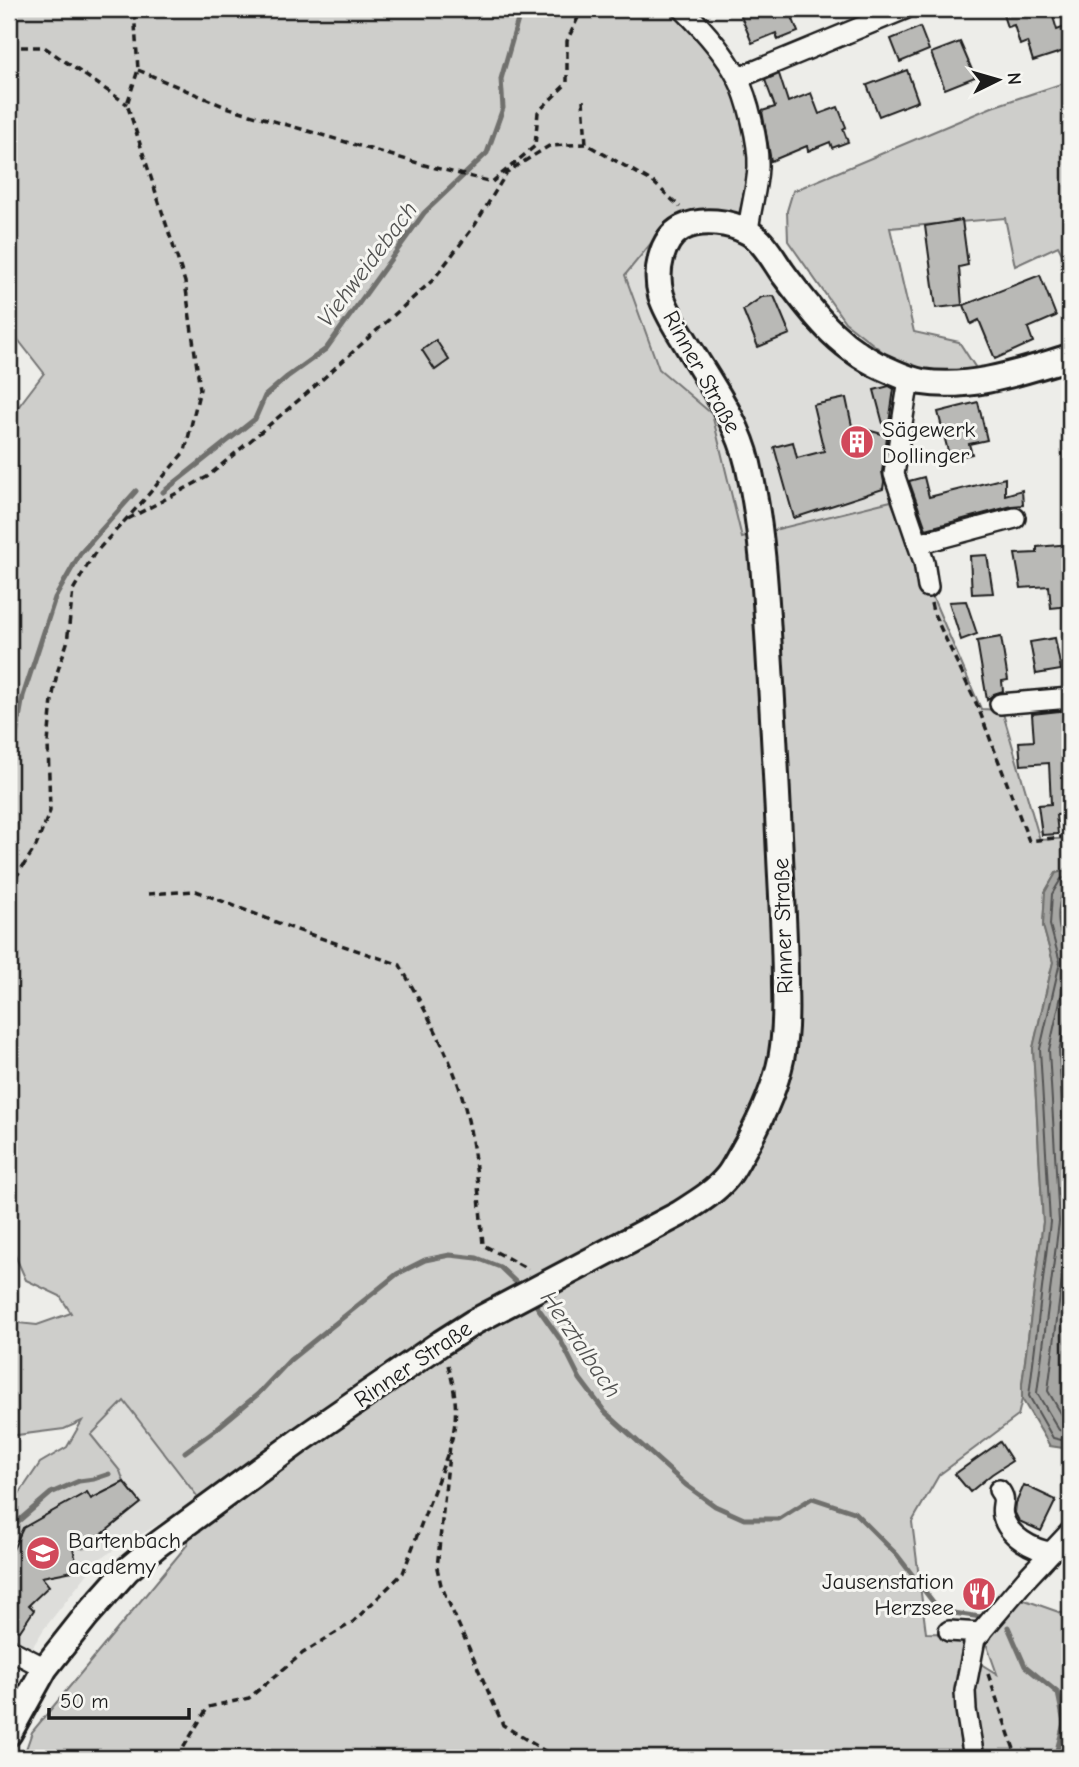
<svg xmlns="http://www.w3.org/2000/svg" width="1079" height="1767" font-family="'Comic Neue',sans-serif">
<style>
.built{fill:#ddddda}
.green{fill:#cececb;stroke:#757574;stroke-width:2}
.water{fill:#a6a6a3;stroke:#6f6f6d;stroke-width:2}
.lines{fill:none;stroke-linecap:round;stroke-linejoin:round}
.shore{stroke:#535352;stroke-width:2}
.stream{stroke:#6f6f6d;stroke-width:5}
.building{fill:#b9b9b6;stroke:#1c1c1c;stroke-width:2}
.minor-casing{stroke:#1c1c1c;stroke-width:24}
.major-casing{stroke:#1c1c1c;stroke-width:30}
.path{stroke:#1c1c1c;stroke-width:3.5;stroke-dasharray:7 5;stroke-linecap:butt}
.minor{stroke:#f6f6f2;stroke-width:19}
.major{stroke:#f6f6f2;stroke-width:24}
.labels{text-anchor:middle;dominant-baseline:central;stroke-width:6;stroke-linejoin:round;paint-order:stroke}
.street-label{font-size:23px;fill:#1c1c1c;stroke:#f6f6f2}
.poi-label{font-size:23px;fill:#1c1c1c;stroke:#f6f6f2;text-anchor:start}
.water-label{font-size:24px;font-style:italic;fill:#535352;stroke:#f6f6f2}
</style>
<rect width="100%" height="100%" fill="#edede9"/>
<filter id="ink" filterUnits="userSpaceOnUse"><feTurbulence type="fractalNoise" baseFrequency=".0143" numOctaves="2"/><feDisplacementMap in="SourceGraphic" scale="14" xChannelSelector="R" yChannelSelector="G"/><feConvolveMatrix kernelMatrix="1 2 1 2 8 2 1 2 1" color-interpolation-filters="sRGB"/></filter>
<g filter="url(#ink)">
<!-- built -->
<g class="built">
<path d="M739,213L816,323L903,389L909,465L891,501L742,538L712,414L659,369L625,276L670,220Z"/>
<path d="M124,1401L200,1500L99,1559L44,1629L9,1684V1521Z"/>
</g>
<!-- green -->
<g class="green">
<path d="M9,9H683L738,78L752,171L739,213L670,220L625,275L659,369L712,414L742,538L891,501L981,709L1002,710L1040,840L1070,838V869L1056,873L1045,892L1043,926L1053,962L1033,1048L1043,1222L1022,1384V1399L1018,1416L939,1475L912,1522L926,1633L969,1634V1758H23L32,1732L187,1545L200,1500L124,1401L91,1435L120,1471L124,1482L91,1499L87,1492L24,1528L9,1558V1498L19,1494L40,1463L67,1447L82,1421L64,1429L9,1436V1322L37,1325L71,1313L60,1296L26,1280L9,1242V419L44,373L9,328Z"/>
<path d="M1070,81V269L1058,246L1015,266L1005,218L890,228L914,332L959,342L988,387L902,367L845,322L788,241L787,211L793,191L992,107Z"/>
<path d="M1022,1599L1070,1616V1758H979L970,1715L976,1661L997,1674L986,1643L987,1635H990Z"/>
</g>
<!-- water -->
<path class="water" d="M1070,869V1449L1050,1446L1022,1399V1384L1043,1222L1033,1048L1053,962L1043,926L1045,892L1056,873Z"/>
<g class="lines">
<!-- shore -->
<g class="shore">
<path d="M1070,876L1061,879L1052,894L1050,925L1060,962L1040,1049L1050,1222L1029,1396L1053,1438L1070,1442"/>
<path d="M1070,885C1059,892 1057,913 1059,926C1061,939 1069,951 1068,965L1049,1050L1059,1222L1037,1393L1059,1430L1070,1433"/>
<path d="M1070,1004L1059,1051L1069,1224L1048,1391L1065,1420L1070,1422"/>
</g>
<!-- stream -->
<g class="stream">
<path d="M163,492L255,419L265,396L287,377L326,349L424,213L487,153L503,108L501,79L521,9"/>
<path d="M9,766L11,764L23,696L55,598L80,554L136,491"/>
<path d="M531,1298L560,1339L580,1379L605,1412L686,1485L715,1506L744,1519H779L812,1498L854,1512L897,1555L940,1611L981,1617"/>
<path d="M185,1452L215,1430L258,1394L290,1360L397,1274L425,1260L450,1255L477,1258L500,1267L522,1288"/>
<path d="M9,1538L15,1524L51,1493L79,1481L94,1479L109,1474"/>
<path d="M1008,1627L1025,1666L1058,1693L1064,1723L1055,1758"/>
</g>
</g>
<!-- building -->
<g class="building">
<path d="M738,9H789L798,32L778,40L776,33L752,43Z"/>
<path d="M1001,9H1042L1044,13L1051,10L1057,30L1065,27L1070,49L1033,61L1027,42L1020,45L1014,25L1007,27Z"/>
<path d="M920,27L929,50L900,62L891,39Z"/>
<path d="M960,42L975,77L945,89L931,53Z"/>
<path d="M907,70L918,101L879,116L867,85Z"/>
<path d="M779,74L788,102L811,93L819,114L838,107L846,127L843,129L848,142L832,148L830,142L808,151L807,146L771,161L762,111L775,107L765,80Z"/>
<path d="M962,220L968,265L959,267L962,305L936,308L925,226Z"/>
<path d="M1040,275L1056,316L1028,328L1033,342L995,359L979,320L971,324L964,305Z"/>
<path d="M774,296L790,334L758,347L743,310L762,297Z"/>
<path d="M436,340L449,360L435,370L422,350Z"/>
<path d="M889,386L894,389L882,472L884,482L883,489L794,518L774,447L793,442L797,458L824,451L813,405L846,398L852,426L886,435L874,390Z"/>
<path d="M978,402L987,440L969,444L972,454L950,459L938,412Z"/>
<path d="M924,477L929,497L1005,478V495L1022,490L1023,505L1012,506L926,529L909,481Z"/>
<path d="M1070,544V606L1051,608L1049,586L1021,588L1015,554L1037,553V547Z"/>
<path d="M987,555L993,593L972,594L970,556Z"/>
<path d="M966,601L977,634L961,640L949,602Z"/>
<path d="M1001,637L1008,680L1002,681L1003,691L994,694L987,700L977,641Z"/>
<path d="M1055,638L1061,670L1036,674L1030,642Z"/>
<path d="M1069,710L1070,814L1056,815L1058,834L1042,835L1038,805L1051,804L1049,763L1021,765L1019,742L1034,741L1032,714Z"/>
<path d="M1000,1442L1012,1461L992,1474L970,1492L955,1474Z"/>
<path d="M124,1482L141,1503L86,1547L73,1548L78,1570L42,1577L49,1586L29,1605L34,1610L20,1631L9,1629V1558L23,1528L87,1492L91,1499Z"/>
<path d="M1024,1485L1056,1500L1041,1531L1019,1521L1015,1513L1016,1503Z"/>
<path d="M974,1587L990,1595L983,1608L968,1599Z"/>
</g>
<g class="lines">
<!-- minor casing -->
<g class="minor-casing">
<g id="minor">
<path d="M683,9C703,29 724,52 737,77C748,98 759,143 758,167C757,189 750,210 748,232"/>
<path d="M738,78L905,9"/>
<path d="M909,379L894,474L924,562L928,587"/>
<path d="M918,544L1015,518"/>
<path d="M1000,704L1070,698"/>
<path d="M999,1490C1008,1501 1000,1505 1003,1516C1008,1536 1033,1550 1051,1552"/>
<path d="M949,1631L981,1633"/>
<path d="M9,1649L45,1668"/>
<path d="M974,1758L966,1710L965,1691L975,1639L1026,1579L1070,1532"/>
</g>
</g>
<!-- major casing -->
<g class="major-casing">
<path id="major" d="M9,1733L45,1668L87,1615L127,1570L157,1545L299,1441L441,1343L474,1322L679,1214C696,1203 714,1193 727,1177C733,1170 738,1159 743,1151C758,1125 771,1098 779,1068C786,1041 786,1013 785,985C785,942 782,899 780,856C777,793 774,730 770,667C766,599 763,530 748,464C738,420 708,381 686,343C677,328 666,312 661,295C655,273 660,240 682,228C701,218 731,222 748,232C763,240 773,259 782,272C815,316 840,351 893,372C902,376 912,380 922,382C972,390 1023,371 1070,357"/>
</g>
<!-- path -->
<g class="path">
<path d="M1060,9L1070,22"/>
<path d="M9,47H44L127,104"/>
<path d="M138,70L226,107L428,166L492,182L535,146L538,112L567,83V41L582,9"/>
<path d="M583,100L586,144"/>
<path d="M128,519L207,477L306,394L433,280L475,225L507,172L549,146L586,144L653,182L680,207"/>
<path d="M931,603L933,612L978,707L1029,841L1070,836"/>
<path d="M9,888L36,846L50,811L48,743L52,700L57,673L67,643L73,590L94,554L143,501L185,451L200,389L185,282L127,104L138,70L134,9"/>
<path d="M148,894L196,891L294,929L400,965C423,1007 448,1049 462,1096C476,1145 479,1195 483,1245L528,1269"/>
<path d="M448,1365C456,1392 459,1418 450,1445L437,1568L441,1585L503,1725L556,1758"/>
<path d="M988,1674L1017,1758"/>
<path d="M178,1758L179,1755L208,1707L249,1698L303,1653L353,1622L403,1573L449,1450"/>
</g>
<!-- minor -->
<use href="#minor" class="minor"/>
<!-- major -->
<use href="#major" class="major"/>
</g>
</g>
<!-- icons -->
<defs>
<g id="building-disc" transform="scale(1.75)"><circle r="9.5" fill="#d1495b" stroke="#f6f6f2"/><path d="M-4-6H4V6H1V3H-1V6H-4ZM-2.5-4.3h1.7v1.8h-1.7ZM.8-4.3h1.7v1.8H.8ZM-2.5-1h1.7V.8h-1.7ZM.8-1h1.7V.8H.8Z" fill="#fff"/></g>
<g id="university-disc" transform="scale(1.75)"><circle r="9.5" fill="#d1495b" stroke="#f6f6f2"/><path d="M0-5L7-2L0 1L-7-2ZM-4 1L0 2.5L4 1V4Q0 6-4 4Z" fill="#fff"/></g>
<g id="restaurant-disc" transform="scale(1.75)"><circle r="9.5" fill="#d1495b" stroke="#f6f6f2"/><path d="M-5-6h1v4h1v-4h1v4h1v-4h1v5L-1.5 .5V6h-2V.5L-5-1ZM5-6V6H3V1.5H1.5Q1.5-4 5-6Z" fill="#fff"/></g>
</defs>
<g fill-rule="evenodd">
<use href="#building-disc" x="857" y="442"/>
<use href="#university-disc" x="43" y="1553"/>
<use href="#restaurant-disc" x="979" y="1594"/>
</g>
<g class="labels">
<!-- street labels -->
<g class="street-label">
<text transform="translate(702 372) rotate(61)">Rinner Straße</text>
<text transform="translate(783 926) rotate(-92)">Rinner Straße</text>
<text transform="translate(413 1364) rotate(-34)">Rinner Straße</text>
</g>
<!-- poi labels -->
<g class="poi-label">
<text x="882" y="429">Sägewerk<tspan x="882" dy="26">Dollinger</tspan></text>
<text x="68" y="1540">Bartenbach<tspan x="68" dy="26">academy</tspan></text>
<text x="954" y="1581" text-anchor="end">Jausenstation<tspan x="954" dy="26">Herzsee</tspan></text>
</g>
<!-- water labels -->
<g class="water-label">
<text transform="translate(367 264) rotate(-53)">Viehweidebach</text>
<text transform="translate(581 1344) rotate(56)">Herztalbach</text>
</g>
</g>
<!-- margin -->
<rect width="1079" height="1767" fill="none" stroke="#f6f6f2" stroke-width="35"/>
<rect x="18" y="18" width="1044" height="1732" fill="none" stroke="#1c1c1c" stroke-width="2.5" filter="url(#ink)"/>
<!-- north arrow -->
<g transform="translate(998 80) rotate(85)" stroke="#f6f6f2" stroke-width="5" paint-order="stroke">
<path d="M0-5L12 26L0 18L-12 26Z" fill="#1c1c1c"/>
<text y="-10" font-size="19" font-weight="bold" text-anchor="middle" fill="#1c1c1c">N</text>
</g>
<!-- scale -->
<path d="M49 1708v10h140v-10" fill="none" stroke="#1c1c1c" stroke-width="3.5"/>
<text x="60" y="1708" font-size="21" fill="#1c1c1c" stroke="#f6f6f2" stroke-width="5" paint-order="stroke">50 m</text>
</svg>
